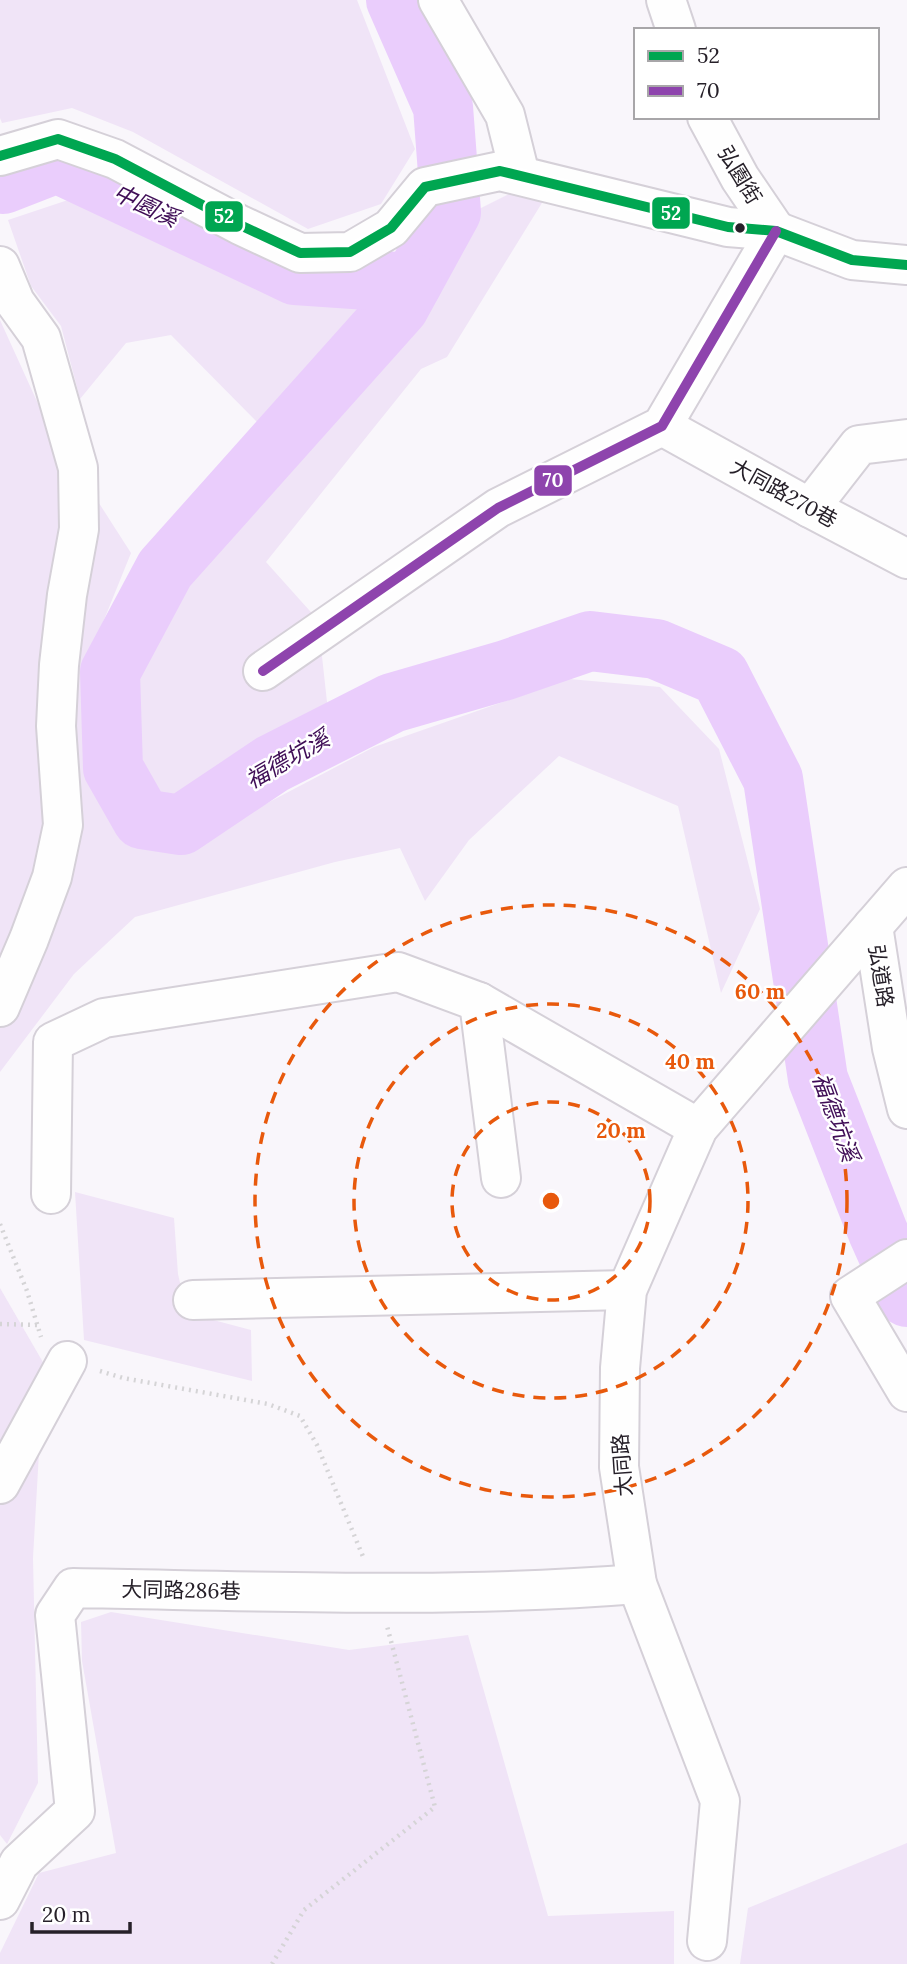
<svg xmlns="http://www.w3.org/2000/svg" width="907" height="1964" font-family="Lora,'Noto Sans TC',serif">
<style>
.green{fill:#f0e4f7}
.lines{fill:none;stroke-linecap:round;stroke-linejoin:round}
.river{stroke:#eacdfc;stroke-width:60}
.minor-casing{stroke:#d5d0d8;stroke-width:42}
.path{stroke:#d5d4d6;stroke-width:4.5;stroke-dasharray:2 5;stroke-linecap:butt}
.minor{stroke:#fefefe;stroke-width:38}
.bus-1-casing{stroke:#fff;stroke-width:16}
.bus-2-casing{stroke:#fff;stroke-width:16}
.bus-1{stroke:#00a651;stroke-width:10}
.bus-2{stroke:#8e44ad;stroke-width:10}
.ring{fill:none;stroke:#e8590c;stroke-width:3.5;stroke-dasharray:12 9}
.bus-dot{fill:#262029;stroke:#fff;stroke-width:2.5}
.labels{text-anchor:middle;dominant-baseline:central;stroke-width:5;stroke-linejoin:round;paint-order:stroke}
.street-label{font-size:21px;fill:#262029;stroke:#fff}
.water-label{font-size:23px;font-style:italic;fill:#3f0d56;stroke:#fff}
.centre{fill:#e8590c;stroke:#fff;stroke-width:3.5}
.ring-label{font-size:21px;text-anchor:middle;font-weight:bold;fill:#e8590c;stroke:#fff;stroke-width:5;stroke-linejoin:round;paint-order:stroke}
.line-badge{stroke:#fff;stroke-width:2.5}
.badge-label{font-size:19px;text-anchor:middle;font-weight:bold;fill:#fff}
</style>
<rect width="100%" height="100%" fill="#f9f6fb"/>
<!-- green -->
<g class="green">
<path d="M0,0H357L415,149L381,204L308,229L133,132L72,108L2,123L0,118Z"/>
<path d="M513,192L545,198L447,357L421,369L266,562L318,620L329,720L256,751L191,800L155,794L136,758L139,677L187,581L413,318L475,211Z"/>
<path d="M68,200L296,293L367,302L265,430L171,335L126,343L80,399L61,326L31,286L8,220Z"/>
<path d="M0,320L45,419L131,553L91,652L92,777L127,845L189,844L374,747L569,679L660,687L719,749L760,909L721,993L678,806L559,756L469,840L425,901L400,848L335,862L135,917L74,974L0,1072Z"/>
<path d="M75,1192L174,1218L178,1274L187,1313L251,1330L252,1381L84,1340Z"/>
<path d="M0,1288L44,1364L33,1558L38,1783L7,1844L0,1835Z"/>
<path d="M111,1612L349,1650L468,1635L548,1916L674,1911V1964H0V1953L39,1873L116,1853L82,1661L81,1622Z"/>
<path d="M907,1843V1964H740L748,1908Z"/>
</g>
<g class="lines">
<!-- river -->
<g class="river">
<path d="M396,0L443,107L451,212L399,307L165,569L110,672L113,768L142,819L181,825L272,764L392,703L506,670L590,641L656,649L720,676L773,779L818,1079L878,1232L907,1297"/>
<path d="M3,184L57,163L295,275L412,283"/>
</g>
<!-- minor casing -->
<g class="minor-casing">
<g id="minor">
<path d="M438,0L505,115L520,175"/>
<path d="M666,0L676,30"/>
<path d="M707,117L740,178L776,231"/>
<path d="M0,156L58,139L115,159L240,225L300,253L350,252L391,228L425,187L500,171L728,227L776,231L852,260L907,265"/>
<path d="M0,266L15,302L41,338L78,468L79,529L67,595L59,665L56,726L63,825L52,877L29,939L0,1007"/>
<path d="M662,426L810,508L907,559"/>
<path d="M810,508L859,445L907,439"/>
<path d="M263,671L498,508L662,426L776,231"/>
<path d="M873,926L892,1048L907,1109"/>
<path d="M479,1002L501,1178"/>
<path d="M51,1194L53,1042L104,1018L398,972L479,1002L698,1128"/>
<path d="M907,1259L850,1296L907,1392"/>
<path d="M193,1300L627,1290"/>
<path d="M0,1484L67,1361"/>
<path d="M0,1900L19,1863L75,1811L55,1615L73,1588C261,1591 449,1599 637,1584"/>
<path d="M707,1941L720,1801L637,1584L619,1467L620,1368L627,1290L698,1128L907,887"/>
</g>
</g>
<!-- path -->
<g class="path">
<path d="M0,1224L27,1291L41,1337"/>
<path d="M0,1324L39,1325"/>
<path d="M100,1371L123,1378L268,1404L300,1416L317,1445L364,1559"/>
<path d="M272,1964L304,1910L435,1807L387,1626"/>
</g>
<!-- minor -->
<use href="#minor" class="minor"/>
<!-- bus-1 casing -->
<g class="bus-1-casing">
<path id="bus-1" d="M0,156L58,139L115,159L240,225L300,253L350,252L391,228L425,187L500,171L728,227L776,231L852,260L907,265"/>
</g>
<!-- bus-2 casing -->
<g class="bus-2-casing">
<path id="bus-2" d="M263,671L498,508L662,426L776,231"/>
</g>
<!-- bus-1 -->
<use href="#bus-1" class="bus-1"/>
<!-- bus-2 -->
<use href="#bus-2" class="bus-2"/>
</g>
<!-- distance rings -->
<g class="ring">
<circle cx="551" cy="1201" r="99"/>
<circle cx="551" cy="1201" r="197"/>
<circle cx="551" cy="1201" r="296"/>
</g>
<!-- markers -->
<circle class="bus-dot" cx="740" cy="228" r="6"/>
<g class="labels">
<!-- street labels -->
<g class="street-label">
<text transform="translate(740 175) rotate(59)">弘園街</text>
<text transform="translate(784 493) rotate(29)">大同路270巷</text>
<text transform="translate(881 976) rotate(81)">弘道路</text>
<text transform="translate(622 1465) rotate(-94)">大同路</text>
<text transform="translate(181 1590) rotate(1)">大同路286巷</text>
</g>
<!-- water labels -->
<g class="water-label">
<text transform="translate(146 205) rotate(25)">中園溪</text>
<text transform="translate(287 759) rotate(-30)">福德坑溪</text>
<text transform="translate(836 1117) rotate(70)">福德坑溪</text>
</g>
</g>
<circle cx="551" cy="1201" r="10" class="centre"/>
<g class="ring-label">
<text x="760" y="999">60 m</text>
<text x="690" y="1069">40 m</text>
<text x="621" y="1138">20 m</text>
</g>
<g class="line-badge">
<rect x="651" y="196" width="40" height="34" rx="7" fill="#00a651"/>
<rect x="204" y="200" width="40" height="33" rx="7" fill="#00a651"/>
<rect x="533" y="464" width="40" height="33" rx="7" fill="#8e44ad"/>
</g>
<g class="badge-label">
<text x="671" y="220">52</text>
<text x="224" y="223">52</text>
<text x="553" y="487">70</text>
</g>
<!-- legend -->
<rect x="634" y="28" width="245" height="91" fill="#ffffff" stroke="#a8a6a9" stroke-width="2"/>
<rect x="648" y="51" width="35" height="10" fill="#00a651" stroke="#a8a6a9" stroke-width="2"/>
<text x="697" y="63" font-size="21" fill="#262029">52</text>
<rect x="648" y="86" width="35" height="10" fill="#8e44ad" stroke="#a8a6a9" stroke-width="2"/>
<text x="697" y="98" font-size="21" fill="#262029">70</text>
<!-- scale -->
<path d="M32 1922v10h98v-10" fill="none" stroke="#262029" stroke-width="3.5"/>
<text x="42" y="1922" font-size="21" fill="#262029" stroke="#ffffff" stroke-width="5" paint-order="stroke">20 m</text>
</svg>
